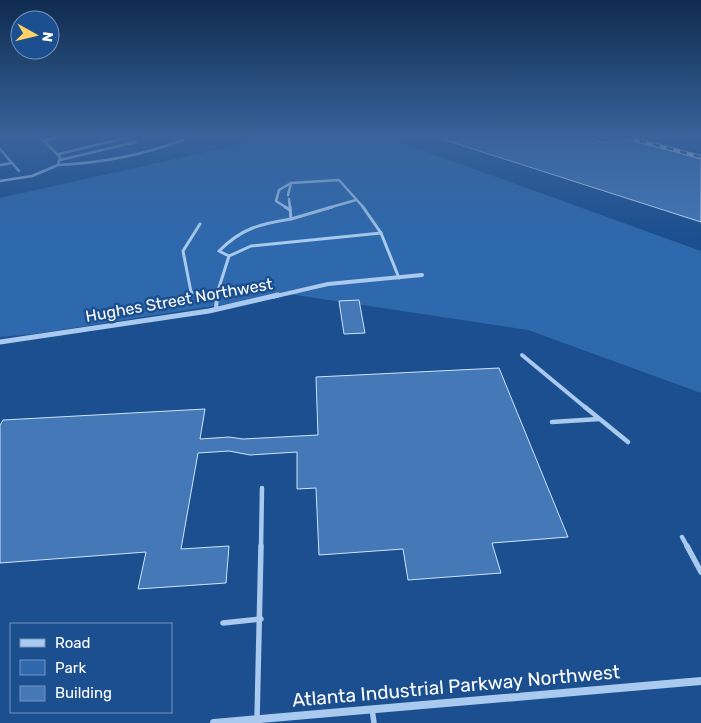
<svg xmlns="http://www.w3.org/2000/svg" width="701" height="723" font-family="Rubik,sans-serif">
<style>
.green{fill:#2e69ad}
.building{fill:#4478b7;stroke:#cfe3fa}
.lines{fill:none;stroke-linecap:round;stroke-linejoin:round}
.service-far4{stroke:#a9c9ee;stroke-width:2.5}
.service-far3{stroke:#a9c9ee;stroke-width:3}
.service-far2{stroke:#a9c9ee;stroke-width:4}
.service-far1{stroke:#a9c9ee;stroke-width:4.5}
.service{stroke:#a9c9ee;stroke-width:5.5}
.minor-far2{stroke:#a9c9ee;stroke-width:4}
.minor-far1{stroke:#a9c9ee;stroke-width:5}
.minor{stroke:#a9c9ee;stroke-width:8}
.rail-casing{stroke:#fff;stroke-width:4}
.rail{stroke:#1b4f8f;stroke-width:2.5;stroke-dasharray:7;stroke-linecap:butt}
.labels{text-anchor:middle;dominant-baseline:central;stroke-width:5;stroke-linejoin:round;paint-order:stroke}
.street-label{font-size:16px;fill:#fff;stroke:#1b4f8f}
.near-street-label{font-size:19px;fill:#fff;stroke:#1b4f8f}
</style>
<rect width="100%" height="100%" fill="#1b4f8f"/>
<!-- green -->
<path class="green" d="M260,137H385L701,251V393L528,330L289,294L35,334L0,337V198L238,145Z"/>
<!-- building -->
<g class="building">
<path d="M446,137H585L606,143L615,137H619L701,159V222L445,140Z"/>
<path d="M359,300L365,333L344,334L339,301Z"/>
<path d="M499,368L568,537L492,543L501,573L408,580L403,549L319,555L316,488L297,489V452L250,455L229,451L198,453L181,549L229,546L226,583L138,589L146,552L0,563V425L3,420L205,409L200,439L229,437L243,439L318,435L316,377Z"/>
</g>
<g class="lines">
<!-- service-far4 -->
<g class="service-far4">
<path d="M45,141L60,137"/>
<path d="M0,149L12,163L0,165"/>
<path d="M59,154L129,137"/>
<path d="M60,160L136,142"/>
<path d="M12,163L19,171"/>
<path d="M58,165C101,163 143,155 183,140L181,137"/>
<path d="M0,181L32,176L58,165L60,157L40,137"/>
<path d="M288,195L291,183L339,180L364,208"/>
<path d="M289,199L290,208"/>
<path d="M287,208L276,201L279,190L291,183"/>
<path d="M328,208L356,200"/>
</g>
<!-- service-far3 -->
<g class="service-far3">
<path d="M285,207L290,210"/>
<path d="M363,207L381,233L399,278"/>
<path d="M291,219L332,207"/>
<path d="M200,224L183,251L191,292L210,297"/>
<path d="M229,256L251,246L381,233"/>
<path d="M216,297L229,256L219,251C242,228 260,224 291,219L290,207"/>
</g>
<!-- service-far2 -->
<g class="service-far2">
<path d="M205,295L216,298"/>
<path d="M216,309L217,295"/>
<path d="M522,355L586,408"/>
</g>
<!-- service-far1 -->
<g class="service-far1">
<path d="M585,407L628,442"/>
<path d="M552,422L599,419"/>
<path d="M682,537L688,548"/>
<path d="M261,548L262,488"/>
</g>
<!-- service -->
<g class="service">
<path d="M687,546L701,572"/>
<path d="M223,623L261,619"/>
<path d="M372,709L374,723"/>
<path d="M257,719L261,546"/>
</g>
<!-- minor-far2 -->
<path class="minor-far2" d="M272,297L328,284L422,275"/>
<!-- minor-far1 -->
<path class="minor-far1" d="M0,342L209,311L278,295"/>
<!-- minor -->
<path class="minor" d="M214,723L701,681"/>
<!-- rail casing -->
<g class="rail-casing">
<path id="rail" d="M626,137L701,157"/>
</g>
<!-- rail -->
<use href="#rail" class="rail"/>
</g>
<!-- sky -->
<linearGradient id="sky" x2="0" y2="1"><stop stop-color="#0f2b4f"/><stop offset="0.57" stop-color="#39639b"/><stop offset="1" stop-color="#39639b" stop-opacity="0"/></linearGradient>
<rect width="701" height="239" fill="url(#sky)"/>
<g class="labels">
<!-- street labels -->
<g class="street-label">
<text transform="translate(179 300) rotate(-10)">Hughes Street Northwest</text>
</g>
<!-- near-street labels -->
<g class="near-street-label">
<text transform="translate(456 686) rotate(-5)">Atlanta Industrial Parkway Northwest</text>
</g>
</g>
<!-- legend -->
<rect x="10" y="623" width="162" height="90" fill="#1b4f8f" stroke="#7695bc"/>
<rect x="20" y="639" width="25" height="8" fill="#a9c9ee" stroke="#7695bc"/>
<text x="55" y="648" font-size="15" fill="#ffffff">Road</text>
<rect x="20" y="660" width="25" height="15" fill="#2e69ad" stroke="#7695bc"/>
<text x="55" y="673" font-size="15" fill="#ffffff">Park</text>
<rect x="20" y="686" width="25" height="15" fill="#4478b7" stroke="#7695bc"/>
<text x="55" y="698" font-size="15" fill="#ffffff">Building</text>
<!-- north arrow -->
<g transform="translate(35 35) rotate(98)"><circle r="24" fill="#1b4f8f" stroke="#7695bc"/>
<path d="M0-4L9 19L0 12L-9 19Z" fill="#ffd166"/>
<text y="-8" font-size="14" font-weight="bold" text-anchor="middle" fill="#ffffff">N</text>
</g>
</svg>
